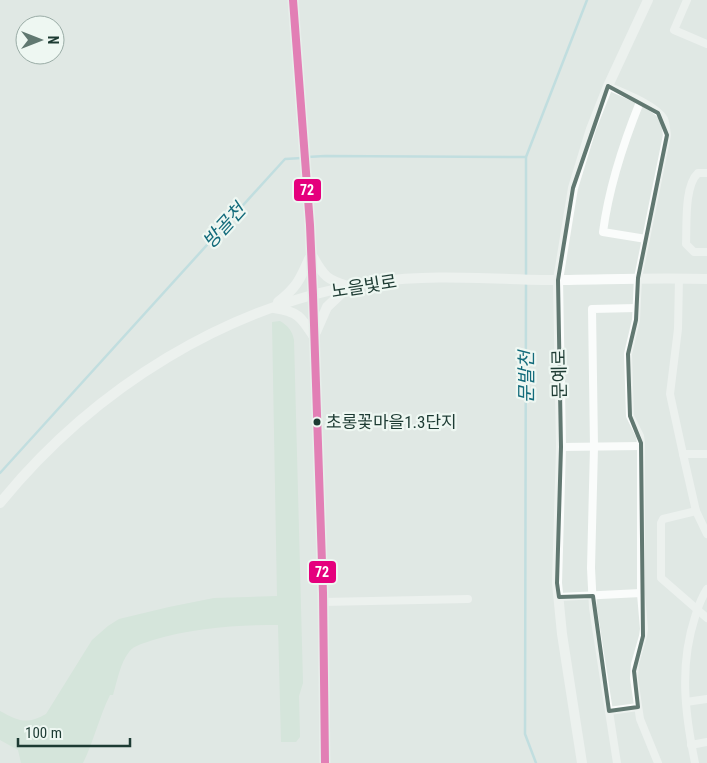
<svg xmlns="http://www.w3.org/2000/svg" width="707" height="763" font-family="'Roboto Condensed','Noto Sans KR',sans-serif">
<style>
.green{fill:#c7e2d0}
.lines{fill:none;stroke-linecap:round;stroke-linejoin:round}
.stream{stroke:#9cd2da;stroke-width:2.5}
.minor{stroke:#fafcfb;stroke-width:8}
.tertiary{stroke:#fafcfb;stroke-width:10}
.bus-1-casing{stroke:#eef7f2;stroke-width:11}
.bus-1{stroke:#e5007d;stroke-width:8}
.marked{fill:none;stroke:#617871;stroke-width:4;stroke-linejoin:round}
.bus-dot{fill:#1d3b33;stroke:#eef7f2;stroke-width:2}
.labels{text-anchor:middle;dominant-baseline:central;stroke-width:4.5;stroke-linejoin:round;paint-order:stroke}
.bus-label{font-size:17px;fill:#1d3b33;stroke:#eef7f2;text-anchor:start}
.street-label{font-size:18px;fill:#1d3b33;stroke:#eef7f2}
.water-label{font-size:19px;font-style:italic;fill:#136b7b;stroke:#eef7f2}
.line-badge{stroke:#eef7f2;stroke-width:2}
.badge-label{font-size:14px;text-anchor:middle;font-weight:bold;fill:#fff}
</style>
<rect width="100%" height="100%" fill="#e0e8e4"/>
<!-- green -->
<path class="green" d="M280,321C288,326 292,330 294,340L303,683L299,696L300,737L296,742H281L278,625C236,625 194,628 153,640C145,643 134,645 129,652C120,663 117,682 113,695H110C99,717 94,741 83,763H21L18,750L0,740V711C18,721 27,725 46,714L92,640L108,626L119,619L169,607L214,598L277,596L272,322Z"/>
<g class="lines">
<!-- stream -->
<g class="stream">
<path d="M307,157L325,156L526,157"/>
<path d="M526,276V157L587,0"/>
<path d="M526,282L525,734L536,763"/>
<path d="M0,473L285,159L302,158"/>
</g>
<!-- minor -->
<g class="minor">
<path d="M687,0L674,30L707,44"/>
<path d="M608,86C623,93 656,105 664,119C666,124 666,130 667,135L638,278L636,320L628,354L630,416L640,436L641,443V594L644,629L643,636L635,664L634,678L640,719L658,763"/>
<path d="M640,102C623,144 609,186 603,232L646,239"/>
<path d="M707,173H698C684,186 687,225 686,244L694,252H707"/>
<path d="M679,278L678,329L670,394L683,454"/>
<path d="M561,447L641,446"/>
<path d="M707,454H683L696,511L707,534"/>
<path d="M696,511L663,519L661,523V578L707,618"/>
<path d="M559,597L641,593"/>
<path d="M323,602L468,599"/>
<path d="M686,702L707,699"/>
<path d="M609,711L638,707"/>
<path d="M691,745L707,742"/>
<path d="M617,763L593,608L591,568L594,447L592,309L636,308"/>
<path d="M695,763C685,714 679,666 695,617C698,607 701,598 707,589"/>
</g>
<!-- tertiary -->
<g class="tertiary">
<path d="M293,0L310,225L313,295L323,593L325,763"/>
<path d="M313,257C324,277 328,280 348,286"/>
<path d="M278,302C296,288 300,280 309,259"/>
<path d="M274,308C298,311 302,318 314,337"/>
<path d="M316,332L327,307L346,289"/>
<path d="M0,503C93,389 228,303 375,282C430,274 488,279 543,280C598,280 652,277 707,279"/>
<path d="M582,763L562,634L557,583L561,447L558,280L573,188L591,129L608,86L648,0"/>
</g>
<!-- bus-1 casing -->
<g class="bus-1-casing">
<path id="bus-1" d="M293,0L310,225L313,295L323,593L325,763"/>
</g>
<!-- bus-1 -->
<use href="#bus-1" class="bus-1"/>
</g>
<!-- marked area -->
<path d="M0 0H707V763H0ZM608,86L658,113L667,135L638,278L636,320L628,354L630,416L641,443L643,636L634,671L638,707L609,711L593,596L559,597L557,583L561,447L558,280L573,188Z" fill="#e0e8e4" fill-opacity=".55" fill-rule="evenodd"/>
<path class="marked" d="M608,86L658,113L667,135L638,278L636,320L628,354L630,416L641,443L643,636L634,671L638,707L609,711L593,596L559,597L557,583L561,447L558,280L573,188Z"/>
<!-- markers -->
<circle class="bus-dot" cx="317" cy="422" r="4.5"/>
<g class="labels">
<!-- bus labels -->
<g class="bus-label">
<text x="326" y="422">초롱꽃마을1.3단지</text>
</g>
<!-- street labels -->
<g class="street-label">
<text transform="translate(364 286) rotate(-9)">노을빛로</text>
<text transform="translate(559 374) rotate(-91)">문예로</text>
</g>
<!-- water labels -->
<g class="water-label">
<text transform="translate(224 226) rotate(-48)">방골천</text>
<text transform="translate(526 377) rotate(-90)">문발천</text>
</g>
</g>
<g class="line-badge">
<rect x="293" y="178" width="29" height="24" rx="5" fill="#e5007d"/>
<rect x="308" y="560" width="29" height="24" rx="5" fill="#e5007d"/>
</g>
<g class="badge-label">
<text x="307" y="195">72</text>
<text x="322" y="577">72</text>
</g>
<!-- north arrow -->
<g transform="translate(40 40) rotate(90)"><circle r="24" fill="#eef7f2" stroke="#9aaca6"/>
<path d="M0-4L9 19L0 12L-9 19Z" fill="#617871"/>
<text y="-8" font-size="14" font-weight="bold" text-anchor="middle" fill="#1d3b33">N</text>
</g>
<!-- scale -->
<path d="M18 738v8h112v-8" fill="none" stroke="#1d3b33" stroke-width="2.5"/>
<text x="25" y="738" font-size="15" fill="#1d3b33" stroke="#eef7f2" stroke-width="4" paint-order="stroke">100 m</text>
</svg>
